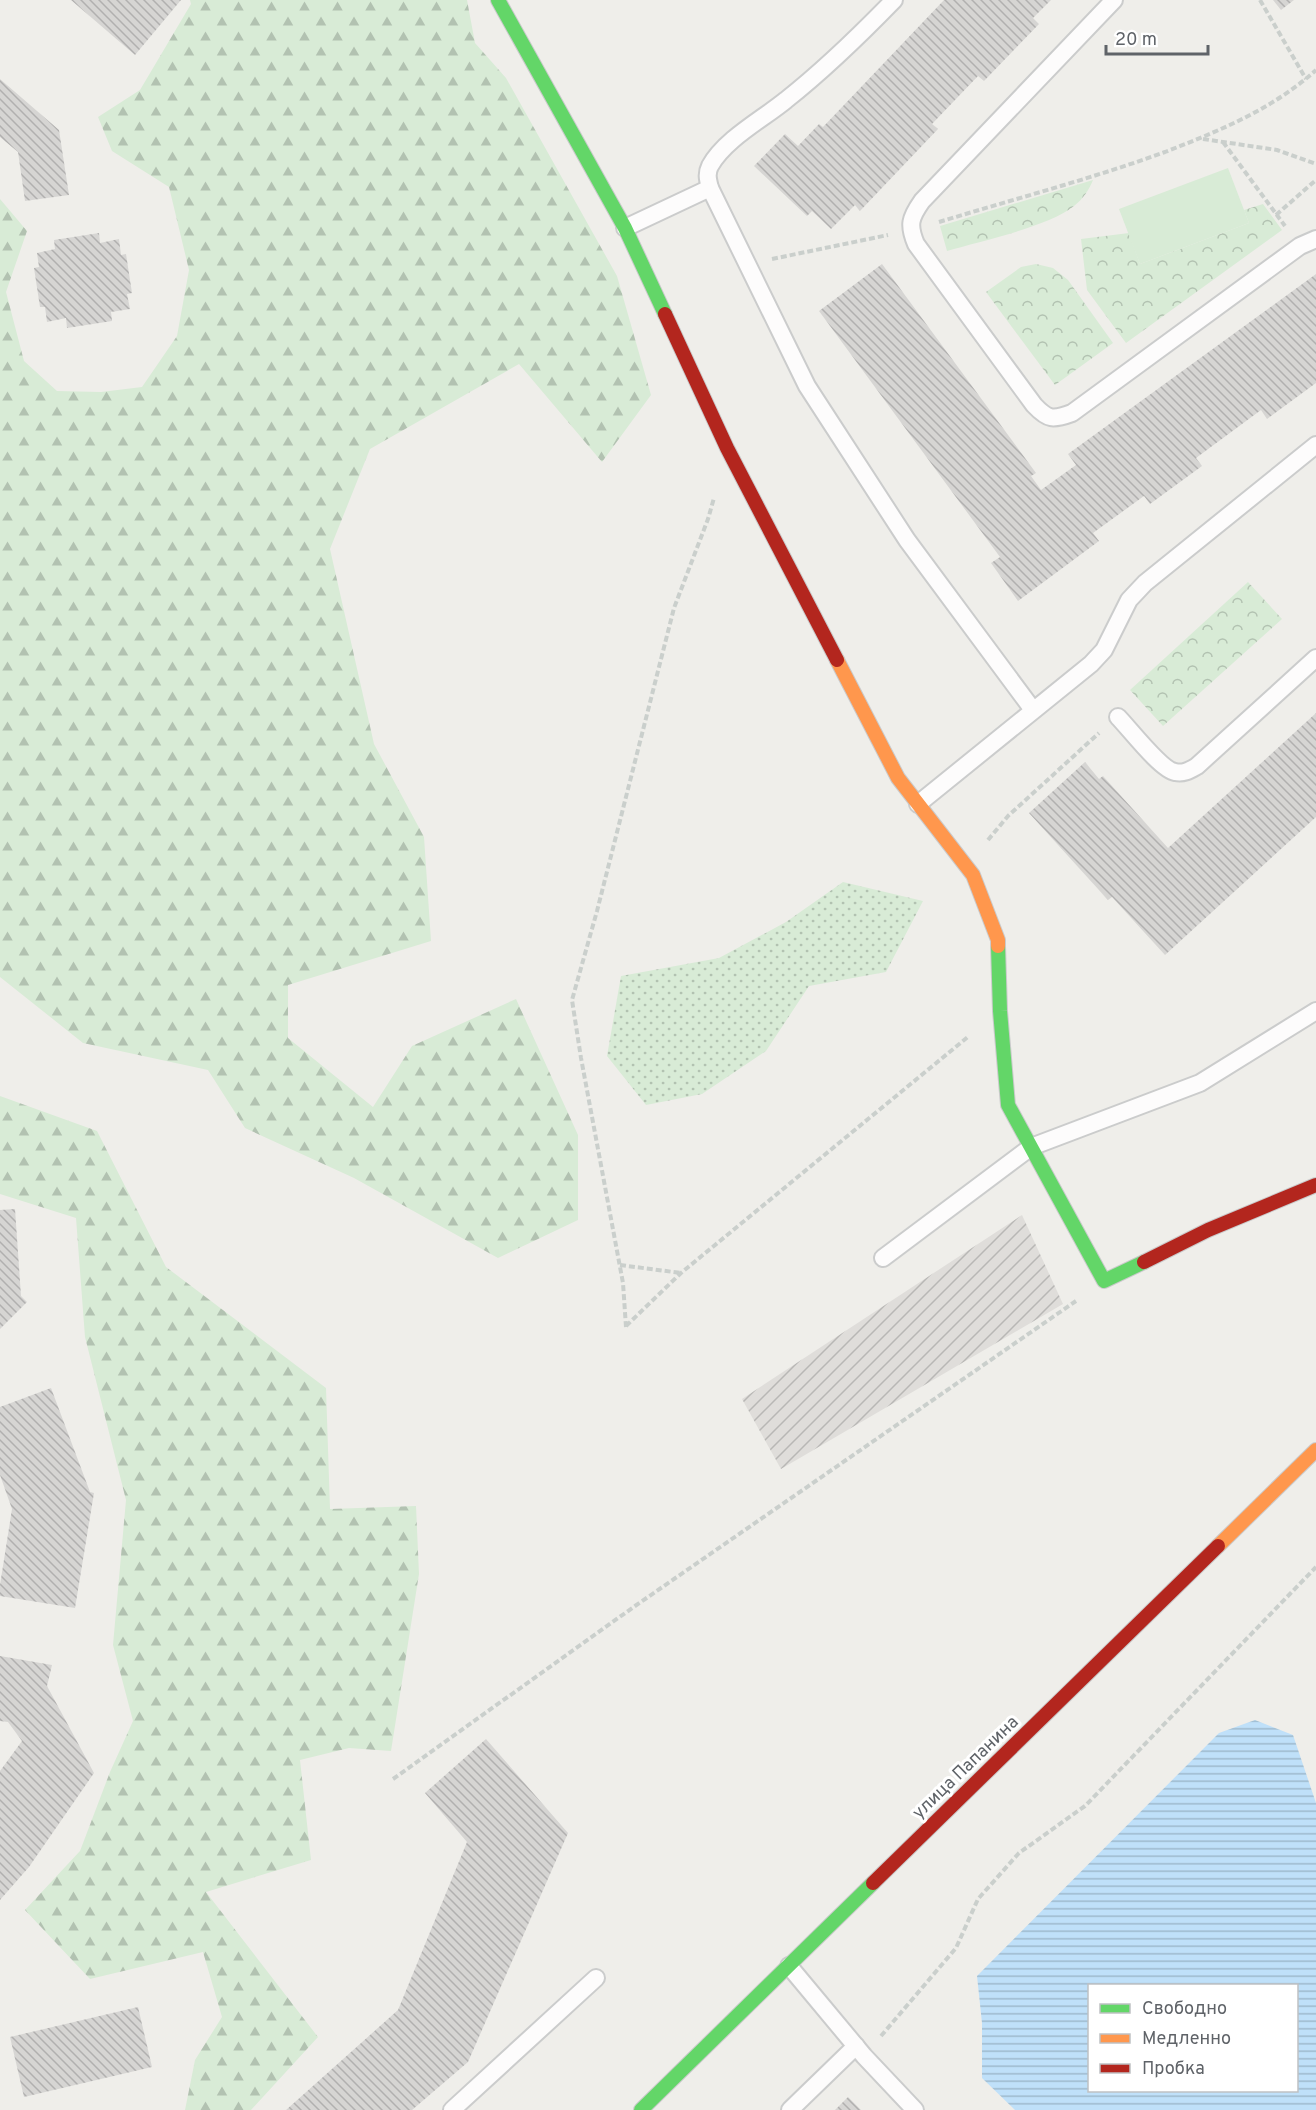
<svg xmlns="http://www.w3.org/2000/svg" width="1316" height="2110" font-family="Overpass,sans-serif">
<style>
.industrial{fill:url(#industrial-furrows)}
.grass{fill:url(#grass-dots)}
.forest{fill:url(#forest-firs)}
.park{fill:url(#park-crowns)}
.pitch{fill:#d8ebd6}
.water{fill:url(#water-rules);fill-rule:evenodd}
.building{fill:url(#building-back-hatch)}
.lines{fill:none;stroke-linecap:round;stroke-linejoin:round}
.lane-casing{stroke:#cbcccc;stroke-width:20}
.fast-casing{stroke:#cacacb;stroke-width:16}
.slow-casing{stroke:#cacacb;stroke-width:16}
.jam-casing{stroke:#cacacb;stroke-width:16}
.path{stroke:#cacfcc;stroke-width:4;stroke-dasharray:6 3;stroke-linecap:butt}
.lane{stroke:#fdfcfc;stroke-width:16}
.fast{stroke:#63d668;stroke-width:14}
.slow{stroke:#ff974d;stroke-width:14}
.jam{stroke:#b3261e;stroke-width:14}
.labels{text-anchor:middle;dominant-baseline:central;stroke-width:6;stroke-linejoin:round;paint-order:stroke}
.street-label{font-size:18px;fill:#5f6368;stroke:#fff}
</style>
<defs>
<pattern id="industrial-furrows" width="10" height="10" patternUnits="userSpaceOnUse" patternTransform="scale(1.5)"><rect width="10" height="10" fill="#dfddda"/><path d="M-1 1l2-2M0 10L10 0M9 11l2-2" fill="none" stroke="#b8b7b5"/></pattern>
<pattern id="grass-dots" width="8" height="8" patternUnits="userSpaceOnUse" patternTransform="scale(1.5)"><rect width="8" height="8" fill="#d8ebd6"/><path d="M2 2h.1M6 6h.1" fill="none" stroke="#b2c2b1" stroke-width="1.8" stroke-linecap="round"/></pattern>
<pattern id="forest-firs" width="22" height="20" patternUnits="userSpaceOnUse" patternTransform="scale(1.5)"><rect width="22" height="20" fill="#d8ebd6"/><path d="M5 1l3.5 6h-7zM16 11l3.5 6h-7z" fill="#b2c2b1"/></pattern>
<pattern id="park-crowns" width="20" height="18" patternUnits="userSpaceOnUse" patternTransform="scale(1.5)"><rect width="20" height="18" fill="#d8ebd6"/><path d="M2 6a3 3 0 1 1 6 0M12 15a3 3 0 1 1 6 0" fill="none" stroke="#b2c2b1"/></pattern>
<pattern id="water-rules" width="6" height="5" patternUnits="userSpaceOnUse" patternTransform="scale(1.5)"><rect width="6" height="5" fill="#bfe0f9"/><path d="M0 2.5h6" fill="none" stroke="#9eb9cd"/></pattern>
<pattern id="building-back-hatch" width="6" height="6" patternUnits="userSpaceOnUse" patternTransform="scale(1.5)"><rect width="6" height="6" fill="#d6d5d3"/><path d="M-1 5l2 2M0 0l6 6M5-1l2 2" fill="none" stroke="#b1b0af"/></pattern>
</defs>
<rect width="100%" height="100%" fill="#efeeea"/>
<!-- industrial -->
<path class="industrial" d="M1022,1215L1063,1304L781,1469L742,1399Z"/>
<!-- grass -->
<path class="grass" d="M843,882L923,901L886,972L809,986L766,1051L702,1094L646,1105L607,1056L621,976L719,958L786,922Z"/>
<!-- forest -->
<g class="forest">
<path d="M190,0H467L475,43L506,78L617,276L651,395L602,462L519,364L370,449L330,549L374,744L424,837L431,941L288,985V1038L373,1107L412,1046L516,999L578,1135V1220L498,1258L354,1178L245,1128L208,1070L83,1043L0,977V199L27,231L6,292L24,361L57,391L101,392L142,387L177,336L189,270L169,187L112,151L98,117L140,90L191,4Z"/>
<path d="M0,1096L97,1131L166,1267L326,1388L330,1509L416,1506L419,1574L391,1751L349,1748L300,1760L311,1860L206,1892L318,2037L251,2110H185L195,2060L222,2017L203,1952L90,1979L25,1910L80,1851L110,1772L133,1721L113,1645L126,1500L85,1337L76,1218L0,1194Z"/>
</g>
<!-- park -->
<g class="park">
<path d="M1093,180C1089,190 1083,199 1074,206C1048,227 980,241 947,251L940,226Z"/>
<path d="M1263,204L1282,230L1126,343L1087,290L1081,239L1129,233L1140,264L1249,223L1244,210Z"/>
<path d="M1036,264L1053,268L1068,280L1113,343L1055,385L986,292L1021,267Z"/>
<path d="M1248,582L1282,619L1163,726L1130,690Z"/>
</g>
<!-- pitch -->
<path class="pitch" d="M1228,168L1249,223L1140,264L1119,209Z"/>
<!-- water -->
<path class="water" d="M1255,1720L1293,1735L1316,1803V2110H1015L982,2078V2023L977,1976L1219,1733ZM1090,1986H1296V2090H1090Z"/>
<!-- building -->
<g class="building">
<path d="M71,0H181L135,55Z"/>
<path d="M944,0H1051L1033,18L1039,24L984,81L978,76L932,124L938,129L860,211L855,205L831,229L812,211L807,216L754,166L785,134L798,146L819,124L823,127Z"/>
<path d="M1273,0H1294L1281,10Z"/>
<path d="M0,79L59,130L69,195L25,201L18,152L0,137Z"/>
<path d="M99,233L100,243L119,239L121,255L126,254L132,293L127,294L130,309L111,312L112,321L67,328L66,318L47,322L45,307H40L34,268L39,267L37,253L55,249L54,240Z"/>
<path d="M882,264L1036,473L1031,476L1041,490L1076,465L1068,454L1316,274V383L1267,419L1261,410L1196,458L1202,466L1150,504L1144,496L1093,533L1099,541L1018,601L991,563L1000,557L819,311Z"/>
<path d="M1316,713V817L1165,955L1112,897L1108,900L1029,813L1085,762L1099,779L1103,776L1168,848Z"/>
<path d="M15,1209L21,1296L27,1302L0,1329V1210Z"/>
<path d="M51,1388L90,1492L94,1493L75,1608L0,1596V1585L12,1509L0,1475V1407Z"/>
<path d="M0,1656L52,1665L47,1686L94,1773L29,1867L0,1900V1771L22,1741L8,1722L0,1721Z"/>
<path d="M486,1739L568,1833L468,2062L412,2110H286L398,2010L467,1842L425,1793Z"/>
<path d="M138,2007L152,2067L24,2097L10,2037Z"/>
<path d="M848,2097L861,2110H835Z"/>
</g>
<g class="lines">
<!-- lane casing -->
<g class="lane-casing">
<g id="lane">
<path d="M894,0C860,35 824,70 786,100C763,119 725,139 710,166C706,174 708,180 710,188L807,386L907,540L1033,710"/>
<path d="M1114,0L922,201C910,218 908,225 916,244L1034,405C1048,420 1053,420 1072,413L1300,246L1316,239"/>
<path d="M625,228L710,188"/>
<path d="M1118,717C1129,728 1161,770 1175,772C1184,774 1190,770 1197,766L1316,658"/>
<path d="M918,804L1091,664L1104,650L1129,600L1145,583L1316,445"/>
<path d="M883,1258L1031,1147L1200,1083L1316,1011"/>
<path d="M789,1966L864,2056L915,2110"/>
<path d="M452,2110L596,1978"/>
<path d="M790,2110L856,2046"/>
</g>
</g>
<!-- fast casing -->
<g class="fast-casing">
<g id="fast">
<path d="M498,0L625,228L665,314"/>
<path d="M998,946L1000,1011L1008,1105L1104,1281L1144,1262"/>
<path d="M641,2110L873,1883"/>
</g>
</g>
<!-- slow casing -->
<g class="slow-casing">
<g id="slow">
<path d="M837,660L898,778L973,875L998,940V946"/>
<path d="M1218,1546L1316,1450"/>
</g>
</g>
<!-- jam casing -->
<g class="jam-casing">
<g id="jam">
<path d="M665,314L727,448L837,660"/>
<path d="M1144,1262L1208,1230L1316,1185"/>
<path d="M873,1883L1218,1546"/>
</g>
</g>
<!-- path -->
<g class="path">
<path d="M1260,0L1306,79"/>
<path d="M1203,139L1277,150L1316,164"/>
<path d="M1223,142L1285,226"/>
<path d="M1276,215L1316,180"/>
<path d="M939,222C1014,199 1091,179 1165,152C1219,131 1273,109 1316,70"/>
<path d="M772,259L888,235"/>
<path d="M988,840L1008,816L1099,733"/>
<path d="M620,1265L681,1273"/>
<path d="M626,1326L681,1273L969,1036"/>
<path d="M626,1327L623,1283L581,1058L572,1000L597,911L674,608L708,519L714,498"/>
<path d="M393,1779L635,1606L1076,1301"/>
<path d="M881,2036L956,1948L978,1899L1019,1853L1085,1806L1316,1567"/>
</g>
<!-- lane -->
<use href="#lane" class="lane"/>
<!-- fast -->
<use href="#fast" class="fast"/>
<!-- slow -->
<use href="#slow" class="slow"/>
<!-- jam -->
<use href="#jam" class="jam"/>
</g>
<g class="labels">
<!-- street labels -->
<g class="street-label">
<text transform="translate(966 1768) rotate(-44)">улица Папанина</text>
</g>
</g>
<!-- legend -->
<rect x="1088" y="1984" width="210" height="108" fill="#ffffff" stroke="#bfc1c3" stroke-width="1.5"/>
<rect x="1100" y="2004" width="30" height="9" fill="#63d668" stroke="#bfc1c3" stroke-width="1.5"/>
<text x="1142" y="2014" font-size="18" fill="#5f6368">Свободно</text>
<rect x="1100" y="2034" width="30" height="9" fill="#ff974d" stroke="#bfc1c3" stroke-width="1.5"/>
<text x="1142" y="2044" font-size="18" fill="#5f6368">Медленно</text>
<rect x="1100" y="2064" width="30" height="9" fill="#b3261e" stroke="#bfc1c3" stroke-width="1.5"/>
<text x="1142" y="2074" font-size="18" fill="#5f6368">Пробка</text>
<!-- scale -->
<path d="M1106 45v9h102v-9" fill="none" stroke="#5f6368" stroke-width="3"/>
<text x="1115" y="45" font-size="18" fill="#5f6368" stroke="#ffffff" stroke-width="4.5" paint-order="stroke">20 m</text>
</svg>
